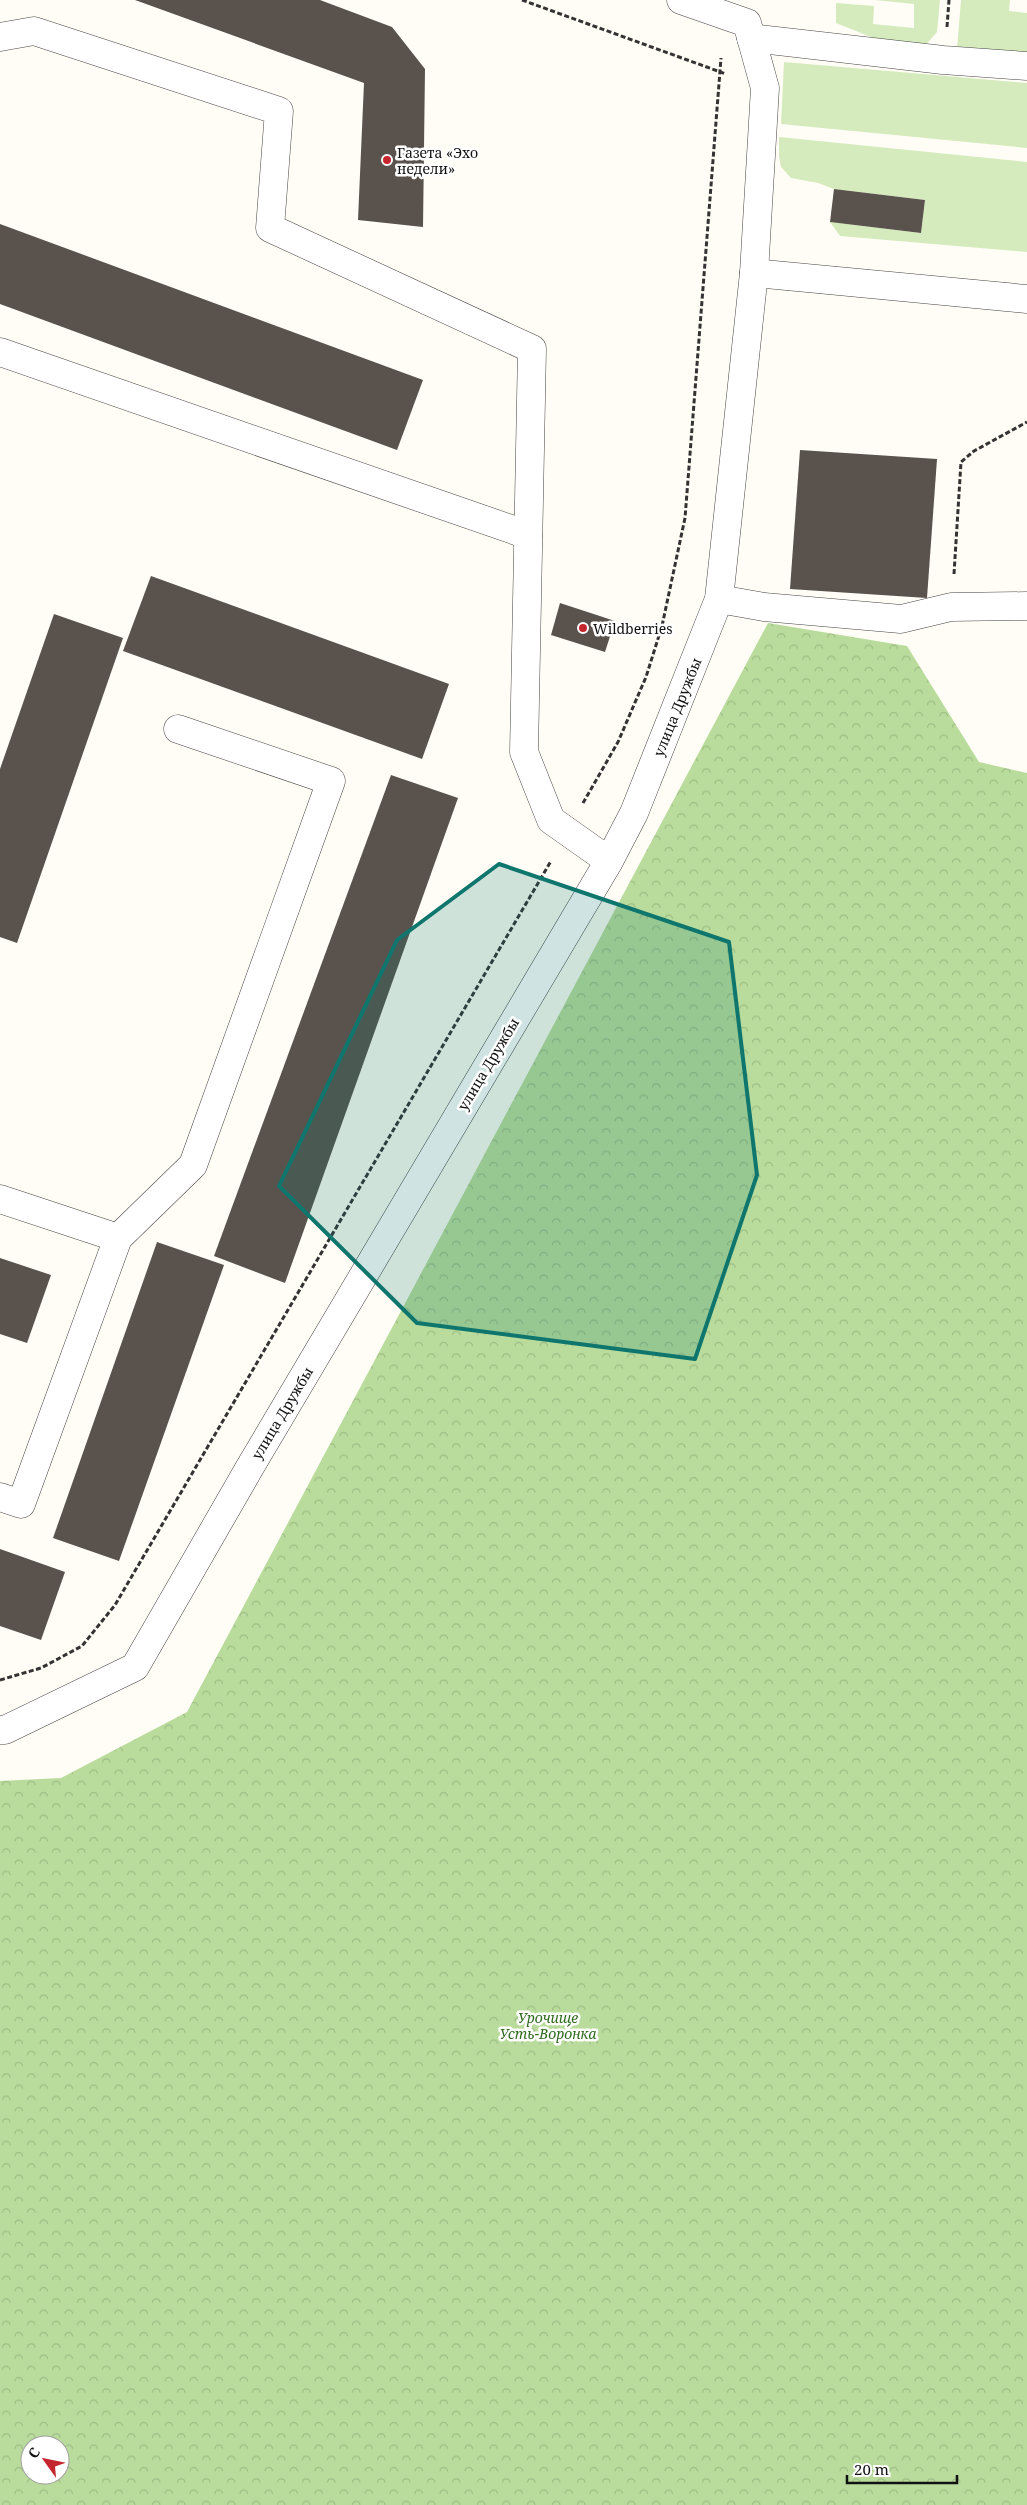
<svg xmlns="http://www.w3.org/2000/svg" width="1027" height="2505" font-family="'Noto Serif',serif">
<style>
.grass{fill:#d5ebbd}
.forest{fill:url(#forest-crowns);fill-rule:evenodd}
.building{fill:#5a524d}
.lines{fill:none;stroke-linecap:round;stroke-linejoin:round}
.minor-casing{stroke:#444;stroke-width:29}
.path{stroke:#333;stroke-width:3;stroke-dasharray:5 2.5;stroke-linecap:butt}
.minor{stroke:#fff;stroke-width:28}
.marked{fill:#0f766e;fill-opacity:0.2;stroke:#0f766e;stroke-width:4;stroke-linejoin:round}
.poi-dot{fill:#c4262e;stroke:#fff;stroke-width:2}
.labels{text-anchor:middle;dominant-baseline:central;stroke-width:5;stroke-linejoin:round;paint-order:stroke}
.poi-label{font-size:14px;fill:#111;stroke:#fff;text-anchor:start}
.street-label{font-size:14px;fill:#111;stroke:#fff}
.park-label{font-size:14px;font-style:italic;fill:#2f6b1f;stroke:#fff}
</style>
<defs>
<pattern id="forest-crowns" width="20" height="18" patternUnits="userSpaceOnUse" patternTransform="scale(1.25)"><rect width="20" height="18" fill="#b9dc9c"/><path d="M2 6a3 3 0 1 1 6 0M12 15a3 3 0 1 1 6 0" fill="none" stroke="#9ebc85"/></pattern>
</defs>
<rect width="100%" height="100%" fill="#fffdf5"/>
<!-- grass -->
<g class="grass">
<path d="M875,0H940L937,32L924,47L886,43L836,23V3L874,6L873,24L914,28V4Z"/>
<path d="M961,0H1010L1009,11L1027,13V55L957,49Z"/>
<path d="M784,62L1027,83V148L781,124Z"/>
<path d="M779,137L1027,162V252L840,236L830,222L921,233L925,200L834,189L818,183L791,178L781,167L779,156Z"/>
</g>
<!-- forest -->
<path class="forest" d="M768,623L907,646L979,762L1027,773V2505H0V1781L61,1778L187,1712ZM30,2445H60V2475H30Z"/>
<!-- building -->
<g class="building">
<path d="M135,0H320L392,27L425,69L423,227L358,220L364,83Z"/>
<path d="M834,189L925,200L921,233L830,222Z"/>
<path d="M0,224L423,380L397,450L0,304Z"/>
<path d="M800,450L937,459L927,598L790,589Z"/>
<path d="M151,576L449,684L422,759L123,651Z"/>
<path d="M560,603L615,621L605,652L551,635Z"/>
<path d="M54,614L123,638L17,943L0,937V769Z"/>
<path d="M391,775L458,798L285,1283L214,1256Z"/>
<path d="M157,1242L224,1265L119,1561L53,1538Z"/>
<path d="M0,1258L51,1275L27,1343L0,1334Z"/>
<path d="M0,1549L65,1572L41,1640L0,1626Z"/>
</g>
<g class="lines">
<!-- minor casing -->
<g class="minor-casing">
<g id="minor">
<path d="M0,37L34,31L279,111L270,228L532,349L524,752L551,820L609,861"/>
<path d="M751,38L943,60L1027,66"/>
<path d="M754,273L1027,299"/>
<path d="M0,352L528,535"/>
<path d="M719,599L764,607L901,619L951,607L1027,606"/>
<path d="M0,1199L118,1238"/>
<path d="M0,1497L21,1504L118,1238L193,1165L331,781L178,729"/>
<path d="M0,1730H5L135,1667L250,1467L609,861L634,813L719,599L754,273L765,88L747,23L681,0"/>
</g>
</g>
<!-- path -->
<g class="path">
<path d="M522,0L726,74"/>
<path d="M947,27L949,0"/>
<path d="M954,574L961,462L974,451L1027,422"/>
<path d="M583,803L618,742L646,677L662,626L685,518L721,58"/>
<path d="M0,1680L41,1668L82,1646L115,1605L551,861"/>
</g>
<!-- minor -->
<use href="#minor" class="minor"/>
</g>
<!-- marked area -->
<path class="marked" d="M499,864L729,942L757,1175L695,1359L417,1323L279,1186L397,940Z"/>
<!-- markers -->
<g class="poi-dot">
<circle cx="387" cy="160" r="5"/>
<circle cx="583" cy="628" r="5"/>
</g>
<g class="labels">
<!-- poi labels -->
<g class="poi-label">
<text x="397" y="152">Газета «Эхо<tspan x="397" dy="16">недели»</tspan></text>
<text x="593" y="628">Wildberries</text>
</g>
<!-- street labels -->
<g class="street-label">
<text transform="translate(677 707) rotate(-68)">улица Дружбы</text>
<text transform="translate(488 1064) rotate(-59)">улица Дружбы</text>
<text transform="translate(282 1413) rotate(-59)">улица Дружбы</text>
</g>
<!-- park labels -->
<g class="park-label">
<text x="548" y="2017">Урочище<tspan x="548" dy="16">Усть-Воронка</tspan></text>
</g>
</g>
<!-- north arrow -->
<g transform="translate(45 2460) rotate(303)"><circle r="24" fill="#ffffff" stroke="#a0a0a0"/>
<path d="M0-4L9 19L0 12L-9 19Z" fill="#c4262e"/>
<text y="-8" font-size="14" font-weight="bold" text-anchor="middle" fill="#111111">С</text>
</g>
<!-- scale -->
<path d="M847 2475v8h110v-8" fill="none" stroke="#111111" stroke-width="2.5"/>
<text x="854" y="2475" font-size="15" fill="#111111" stroke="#ffffff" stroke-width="4" paint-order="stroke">20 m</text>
</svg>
